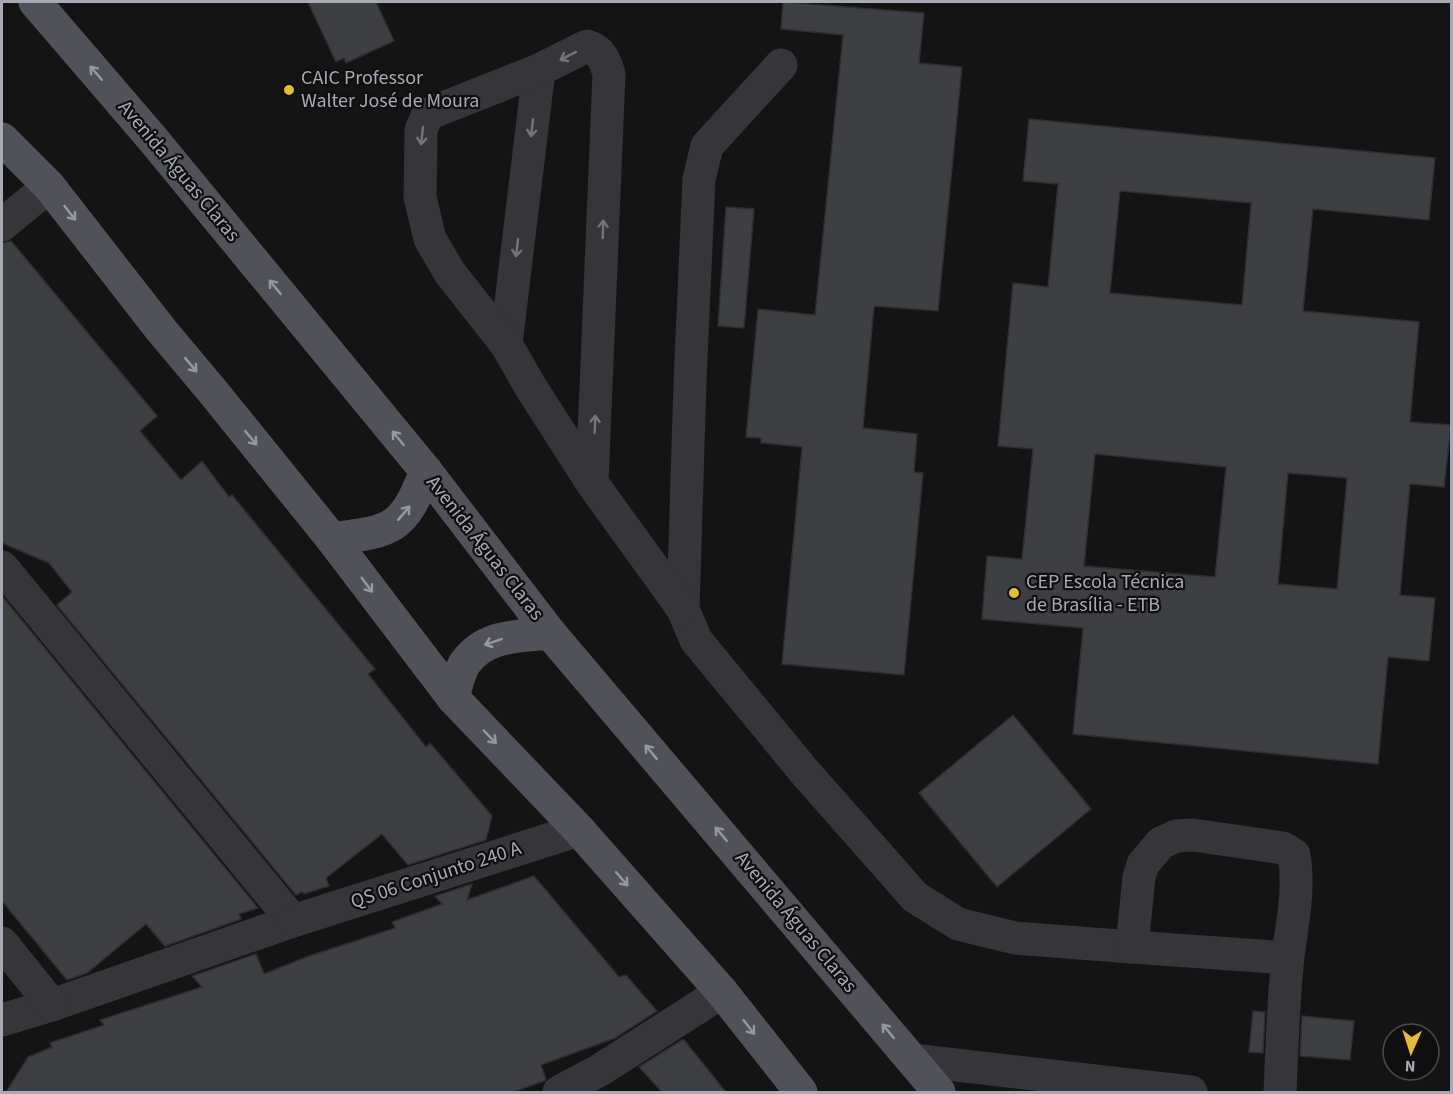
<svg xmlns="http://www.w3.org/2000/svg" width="1453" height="1094" font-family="'Source Sans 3',sans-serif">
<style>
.building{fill:#3e3f42;stroke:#2e2e31;stroke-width:1.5;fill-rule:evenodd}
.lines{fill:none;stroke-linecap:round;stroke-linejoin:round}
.minor{stroke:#35353a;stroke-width:33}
.major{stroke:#515259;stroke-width:33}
.oneway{stroke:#73757e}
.oneway2{stroke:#9598a3}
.poi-dot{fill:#e7ba3a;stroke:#0f0f10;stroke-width:2}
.labels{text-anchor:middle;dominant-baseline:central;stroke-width:4.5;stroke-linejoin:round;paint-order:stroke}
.poi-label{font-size:20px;fill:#a6aab5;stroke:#0f0f10;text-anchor:start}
.street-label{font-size:20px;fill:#a6aab5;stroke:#0f0f10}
</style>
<rect width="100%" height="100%" fill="#141415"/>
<!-- building -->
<g class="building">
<path d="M308,2H376L394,41L346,63L344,58L336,62Z"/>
<path d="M783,2L924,13L919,63L962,67L938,311L874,306L863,428L917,434L914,472L923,473L904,675L782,664L802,447L761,443V438L746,437L758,309L815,315L843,35L781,29Z"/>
<path d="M1029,119L1435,158L1429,220L1313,209L1303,311L1419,322L1410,422L1451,425L1444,487L1410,484L1400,595L1435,598L1429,661L1388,657L1378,764L1073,734L1083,628L982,619L987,556L1022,559L1033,449L998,446L1013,283L1048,287L1058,184L1023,181ZM1120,191L1251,203L1242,305L1110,293ZM1095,454L1226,467L1215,577L1084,566ZM1288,473L1347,478L1337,589L1278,584Z"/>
<path d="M726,207L754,209L744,328L718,326Z"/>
<path d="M11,241L157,416L140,431L181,480L202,461L229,497L232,495L375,669L368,674L426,747L430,743L492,816L486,840L408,865L382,834L326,878L329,886L304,894L302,892L296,895L57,605L72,592L49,563L2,543V243Z"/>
<path d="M2,596L258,908L239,914L241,919L165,946L146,924L87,973L67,980L2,901Z"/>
<path d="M1013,715L1091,809L997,887L919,793Z"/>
<path d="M534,876L619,977L626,975L657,1011L615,1038L541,1065L546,1079L544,1081L513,1092H6L28,1057L52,1047L50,1043L104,1025L100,1020L202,987L192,976L256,954L264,974L309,956L395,928L392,922L442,904L435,896L472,884L467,900Z"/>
<path d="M1253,1011L1265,1012L1263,1053L1249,1052Z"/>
<path d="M1302,1016L1354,1021L1350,1060L1300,1056Z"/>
<path d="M682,1040H684L726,1092H662L639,1067Z"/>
</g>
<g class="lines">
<!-- minor -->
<g class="minor">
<path d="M781,65L707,146L699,179L690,382L683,609L696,640L803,770L915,897L958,924L1015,938L1132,947"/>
<path d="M2,225L49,186"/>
<path d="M506,344L539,70"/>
<path d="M592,483L609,74C605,60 601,50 587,46L539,70L428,114L421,130L420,197L430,239L450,273L506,344L530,386L592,483L683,609"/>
<path d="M2,567L293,921L52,1005L2,1020"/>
<path d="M293,921L579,830"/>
<path d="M2,943L52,1005"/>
<path d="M912,1060L1191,1092"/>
<path d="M559,1092L600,1070L722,992"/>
<path d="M1280,1092C1282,1048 1283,1002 1288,957C1292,923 1300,890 1294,855L1283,848L1193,835L1176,836L1161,843L1143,864L1139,877L1132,947L1288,958"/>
</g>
<!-- major -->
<g class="major">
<path d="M35,2L151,137L426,471L550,633L939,1092"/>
<path d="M2,139L49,186L162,331L214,393L332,539L453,698L579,830L722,992L801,1092"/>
<path d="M332,539C393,531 403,530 426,471"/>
<path d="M453,698C456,687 459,672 465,663C486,634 518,637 550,633"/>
</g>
</g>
<!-- one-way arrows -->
<defs><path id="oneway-shaft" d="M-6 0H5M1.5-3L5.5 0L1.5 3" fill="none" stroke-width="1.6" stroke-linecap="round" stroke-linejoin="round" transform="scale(1.5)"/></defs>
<g class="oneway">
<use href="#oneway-shaft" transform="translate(568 56) rotate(153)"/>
<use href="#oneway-shaft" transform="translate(532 128) rotate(97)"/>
<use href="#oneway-shaft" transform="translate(422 136) rotate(96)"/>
<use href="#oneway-shaft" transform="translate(603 229) rotate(-88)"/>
<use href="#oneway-shaft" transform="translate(517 248) rotate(97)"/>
<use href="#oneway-shaft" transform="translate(595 424) rotate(-88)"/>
</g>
<g class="oneway2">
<use href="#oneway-shaft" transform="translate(96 73) rotate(-131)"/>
<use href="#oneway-shaft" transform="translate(70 213) rotate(52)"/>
<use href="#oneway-shaft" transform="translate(275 287) rotate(-129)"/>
<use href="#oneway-shaft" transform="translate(191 365) rotate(50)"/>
<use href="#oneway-shaft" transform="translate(251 438) rotate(51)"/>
<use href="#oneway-shaft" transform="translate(398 438) rotate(-129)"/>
<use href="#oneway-shaft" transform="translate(404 513) rotate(-50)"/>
<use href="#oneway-shaft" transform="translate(367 585) rotate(53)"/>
<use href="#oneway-shaft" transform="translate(493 642) rotate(161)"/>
<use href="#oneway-shaft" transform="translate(490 737) rotate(46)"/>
<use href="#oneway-shaft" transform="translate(651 752) rotate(-130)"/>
<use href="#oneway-shaft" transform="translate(721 834) rotate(-130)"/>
<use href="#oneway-shaft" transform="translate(622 879) rotate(49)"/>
<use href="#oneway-shaft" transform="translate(749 1027) rotate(52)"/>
<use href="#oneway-shaft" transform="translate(888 1031) rotate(-130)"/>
</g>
<!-- markers -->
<g class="poi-dot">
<circle cx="289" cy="90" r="6"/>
<circle cx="1014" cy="593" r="6"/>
</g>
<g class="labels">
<!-- poi labels -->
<g class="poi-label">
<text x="301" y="78">CAIC Professor<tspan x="301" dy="23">Walter José de Moura</tspan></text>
<text x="1026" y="582">CEP Escola Técnica<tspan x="1026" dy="23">de Brasília - ETB</tspan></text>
</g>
<!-- street labels -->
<g class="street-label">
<text transform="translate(179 171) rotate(50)">Avenida Águas Claras</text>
<text transform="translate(485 548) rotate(52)">Avenida Águas Claras</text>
<text transform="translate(436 875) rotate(-18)">QS 06 Conjunto 240 A</text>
<text transform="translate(796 922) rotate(50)">Avenida Águas Claras</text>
</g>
</g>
<!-- border -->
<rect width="1453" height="1094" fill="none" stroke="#a6aab5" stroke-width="6"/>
<!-- north arrow -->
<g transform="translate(1411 1052) rotate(183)"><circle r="28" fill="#0f0f10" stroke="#4b4d52" stroke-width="1.5"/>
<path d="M0-4.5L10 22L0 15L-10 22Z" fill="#e7ba3a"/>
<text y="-9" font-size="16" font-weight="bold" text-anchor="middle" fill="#a6aab5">N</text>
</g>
</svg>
